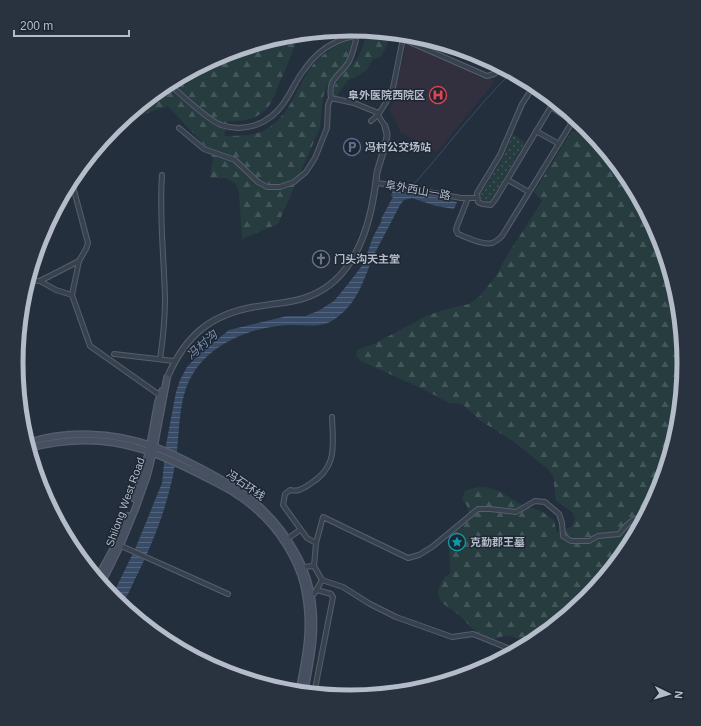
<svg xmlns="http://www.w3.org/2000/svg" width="701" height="726" font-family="Arial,'Noto Sans SC',sans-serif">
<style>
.medical{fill:#32303f}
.grass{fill:url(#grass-dots)}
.forest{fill:url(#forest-firs)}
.water{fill:url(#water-rules)}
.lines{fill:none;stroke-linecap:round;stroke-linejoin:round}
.stream{stroke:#394c67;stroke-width:1}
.minor-casing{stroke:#565f6c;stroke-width:6}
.tertiary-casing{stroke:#565f6c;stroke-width:7}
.secondary-casing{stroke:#565f6c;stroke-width:8}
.minor{stroke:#38414e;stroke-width:4}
.tertiary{stroke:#38414e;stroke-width:5}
.secondary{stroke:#465061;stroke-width:5.5}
.labels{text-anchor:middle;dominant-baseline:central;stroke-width:3;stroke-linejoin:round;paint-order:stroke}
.poi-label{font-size:11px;font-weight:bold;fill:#b4bcc9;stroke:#1d2633;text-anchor:start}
.street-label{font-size:11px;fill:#b4bcc9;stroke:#1d2633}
.water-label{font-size:12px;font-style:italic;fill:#7c92b1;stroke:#1d2633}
.rim{fill:none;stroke:#b4bcc9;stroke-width:5}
</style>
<defs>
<pattern id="grass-dots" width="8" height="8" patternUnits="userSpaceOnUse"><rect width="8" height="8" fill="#263c3f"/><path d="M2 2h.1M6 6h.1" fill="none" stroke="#435659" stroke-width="1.8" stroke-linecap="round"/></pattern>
<pattern id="forest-firs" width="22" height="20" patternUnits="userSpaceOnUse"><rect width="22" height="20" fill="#263c3f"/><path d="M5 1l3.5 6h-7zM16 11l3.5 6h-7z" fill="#435659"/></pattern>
<pattern id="water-rules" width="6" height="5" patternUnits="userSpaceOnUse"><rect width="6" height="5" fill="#394c67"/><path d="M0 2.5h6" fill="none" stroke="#53647b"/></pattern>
</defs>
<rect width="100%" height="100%" fill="#242f3e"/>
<!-- medical -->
<path class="medical" d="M405,45H411L495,81L437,152L401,133L390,110L404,56Z"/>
<!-- grass -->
<path class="grass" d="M513,134L525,142L490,203L479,199L481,193L504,156Z"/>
<!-- forest -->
<g class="forest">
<path d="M367,30L393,33L381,57L373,59L367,70L354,78L348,80L335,98C328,82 351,69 358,57C363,48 365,39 367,30Z"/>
<path d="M300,33C293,50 287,66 280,82C276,90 274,100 268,107C258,119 243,122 228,121L224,136C239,135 255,137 268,128C290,115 296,89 310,69C317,58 326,52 338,46C342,43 346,40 351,41L352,43L346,62L327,86L325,91L323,97L320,128L278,224L242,239L239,192L236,184L226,178H210L213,158L205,146L168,106L142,115L135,109L165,85L223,54L285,35Z"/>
<path d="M582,123L587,127L629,177L660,235L679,298L685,363L679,428L659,491L628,549L587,600L536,641L528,645C523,639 509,634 500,637C497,638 494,640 491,641C478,635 470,626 460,616C450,606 433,604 440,585C443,579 444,577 450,574L449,539L461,526L469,516L467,506L462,499L465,491C492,479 504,497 527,507C530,508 533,508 536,509C543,511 549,517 554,521L557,533L572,526L575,518L572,512L556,501L553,476L549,470L513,441L481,421L462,404L449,403L427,391L361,361L356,356L357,350L376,343L426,316L443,310L469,304L480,296L496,276L505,259L542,201L534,192L572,131L581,132Z"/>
</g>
<!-- water -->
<path class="water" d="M393,190L413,194L414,192L457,202L454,209L436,206L412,198L404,200L400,205C392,221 383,237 375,253C363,279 360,301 335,319C322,328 309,325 294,325C258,325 215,340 194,372C179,395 180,424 177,451C172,494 155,540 135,579C131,588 127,597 121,606L111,596L116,588L136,547L162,483L166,445L176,392L180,380L187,367L198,355L229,330L287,316H305L318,311L334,301L348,284L361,267L366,257L373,237L382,220L381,219L393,197L391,196Z"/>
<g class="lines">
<!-- stream -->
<path class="stream" d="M414,188L415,183C446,148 474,110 507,77"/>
<!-- minor casing -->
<g class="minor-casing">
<g id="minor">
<path d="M168,83C181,94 206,119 221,125C245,133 269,124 283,104C291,93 296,80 304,70C312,58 323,48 336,42C342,39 346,37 353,37L356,40C354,47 352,57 348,63C338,78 328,78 331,98L354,103L376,112L385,126"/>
<path d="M535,84L522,104L500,155L477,193L478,202L482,204L491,205L495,200L555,100"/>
<path d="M371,121L378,115L392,93L402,43L405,40L487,76L494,74L504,68"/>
<path d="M179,128L204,149L235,160L258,182L267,187H280L294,182L306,172L315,158L327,128L328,105L331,98"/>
<path d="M536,131L559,144"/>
<path d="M508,180L529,192"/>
<path d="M376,183L385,184L461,198H477"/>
<path d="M468,198L457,226L456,230L458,234C466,237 484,246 492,243C496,242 499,239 502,236L571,124L569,119L551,107"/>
<path d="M28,280L40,281L79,261"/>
<path d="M40,281L56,290L72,295L79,261L86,249L88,243L71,179"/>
<path d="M72,295L90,346L161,396"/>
<path d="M114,354L174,361"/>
<path d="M160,359C163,339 165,319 165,298C164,257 159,216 162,175"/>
<path d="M287,539L300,530"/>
<path d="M316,543L323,517L408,558L419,555L432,547L478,509H490L516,512L535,501L545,502L559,514L562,523L563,536L571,541H589L598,536L619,534C625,526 635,516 646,516"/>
<path d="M119,545L228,594"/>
<path d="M302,567L314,566"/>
<path d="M322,580L314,566L316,543L307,538L283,505L285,494L290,490C298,492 302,489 310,484C338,467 333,446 332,417"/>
<path d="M309,596L314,594L322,580L343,587L370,604L396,617L452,637L473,634L510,649L509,654"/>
<path d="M314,694L333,597L331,594L317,590"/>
</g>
</g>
<!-- tertiary casing -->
<g class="tertiary-casing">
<path id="tertiary" d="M167,378C186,334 212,313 260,306C277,303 294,303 310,296C353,279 369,230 375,188C376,183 376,177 377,173C379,163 387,143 387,135C387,132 385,128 385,126"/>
</g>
<!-- secondary casing -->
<g class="secondary-casing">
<g id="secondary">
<path d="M27,443C66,430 113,432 152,446C170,452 187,461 204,470C244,491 273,512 295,552C300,560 304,570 307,579C319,618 312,654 304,693"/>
<path d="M29,448C52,442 76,439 100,441C139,444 172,460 205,477C223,486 241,495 256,509C278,528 297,557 304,585C313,624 307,654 299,692"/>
<path d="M135,499L149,451L158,402L162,391"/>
<path d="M97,579L116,544L128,516"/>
<path d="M101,584L120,546L136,507L147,476L153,452L167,378"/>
</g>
</g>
<!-- minor -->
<use href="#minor" class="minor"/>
<!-- tertiary -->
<use href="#tertiary" class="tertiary"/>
<!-- secondary -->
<use href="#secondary" class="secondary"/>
</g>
<!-- icons -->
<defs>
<g id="hospital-ring" transform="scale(0.9)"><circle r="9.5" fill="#1d2633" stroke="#e0444e" stroke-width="1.5"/><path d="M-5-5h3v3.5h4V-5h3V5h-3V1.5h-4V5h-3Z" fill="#e0444e"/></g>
<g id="parking-ring" transform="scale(0.9)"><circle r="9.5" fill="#1d2633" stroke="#5c6f8a" stroke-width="1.5"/><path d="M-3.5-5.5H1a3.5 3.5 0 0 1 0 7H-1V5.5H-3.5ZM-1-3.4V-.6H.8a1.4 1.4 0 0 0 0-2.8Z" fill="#5c6f8a"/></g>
<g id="church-ring" transform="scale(0.9)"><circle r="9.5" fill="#1d2633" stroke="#6b7280" stroke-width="1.5"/><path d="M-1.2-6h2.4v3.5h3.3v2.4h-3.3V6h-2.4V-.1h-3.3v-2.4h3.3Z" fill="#6b7280"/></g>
<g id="sight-ring" transform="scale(0.9)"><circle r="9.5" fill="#1d2633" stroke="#0f9aa8" stroke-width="1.5"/><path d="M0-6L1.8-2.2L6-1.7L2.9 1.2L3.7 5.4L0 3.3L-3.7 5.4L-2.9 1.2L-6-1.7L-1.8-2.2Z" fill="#0f9aa8"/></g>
</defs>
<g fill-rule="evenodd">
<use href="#hospital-ring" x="438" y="95"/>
<use href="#parking-ring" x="352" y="147"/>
<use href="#church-ring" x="321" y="259"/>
<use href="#sight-ring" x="457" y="542"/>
</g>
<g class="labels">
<!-- poi labels -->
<g class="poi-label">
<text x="425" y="95" text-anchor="end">阜外医院西院区</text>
<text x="365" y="147">冯村公交场站</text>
<text x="334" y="259">门头沟天主堂</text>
<text x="470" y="542">克勤郡王墓</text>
</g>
<!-- street labels -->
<g class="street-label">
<text transform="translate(418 190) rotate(10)">阜外西山一路</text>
<text transform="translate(246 485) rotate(35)">冯石环线</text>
<text transform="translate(125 502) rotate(-70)">Shilong West Road</text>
</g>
<!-- water labels -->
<g class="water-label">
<text transform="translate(202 345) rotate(-42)">冯村沟</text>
</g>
</g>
<!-- crop -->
<path d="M0 0H701V726H0ZM23 363a327 327 0 1 1 654 0a327 327 0 1 1-654 0Z" fill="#29323f" fill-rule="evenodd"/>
<path class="rim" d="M23 363a327 327 0 1 1 654 0a327 327 0 1 1-654 0Z"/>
<!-- north arrow -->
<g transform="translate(669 694) rotate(95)" stroke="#1d2633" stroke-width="3" paint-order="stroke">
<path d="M0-3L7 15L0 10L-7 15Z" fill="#b4bcc9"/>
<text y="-6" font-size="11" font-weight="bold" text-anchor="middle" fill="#b4bcc9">N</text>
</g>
<!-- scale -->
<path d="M14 30v6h115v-6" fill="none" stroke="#b4bcc9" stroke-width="2"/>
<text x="20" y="30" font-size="12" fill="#b4bcc9" stroke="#1d2633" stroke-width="3" paint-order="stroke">200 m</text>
</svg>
